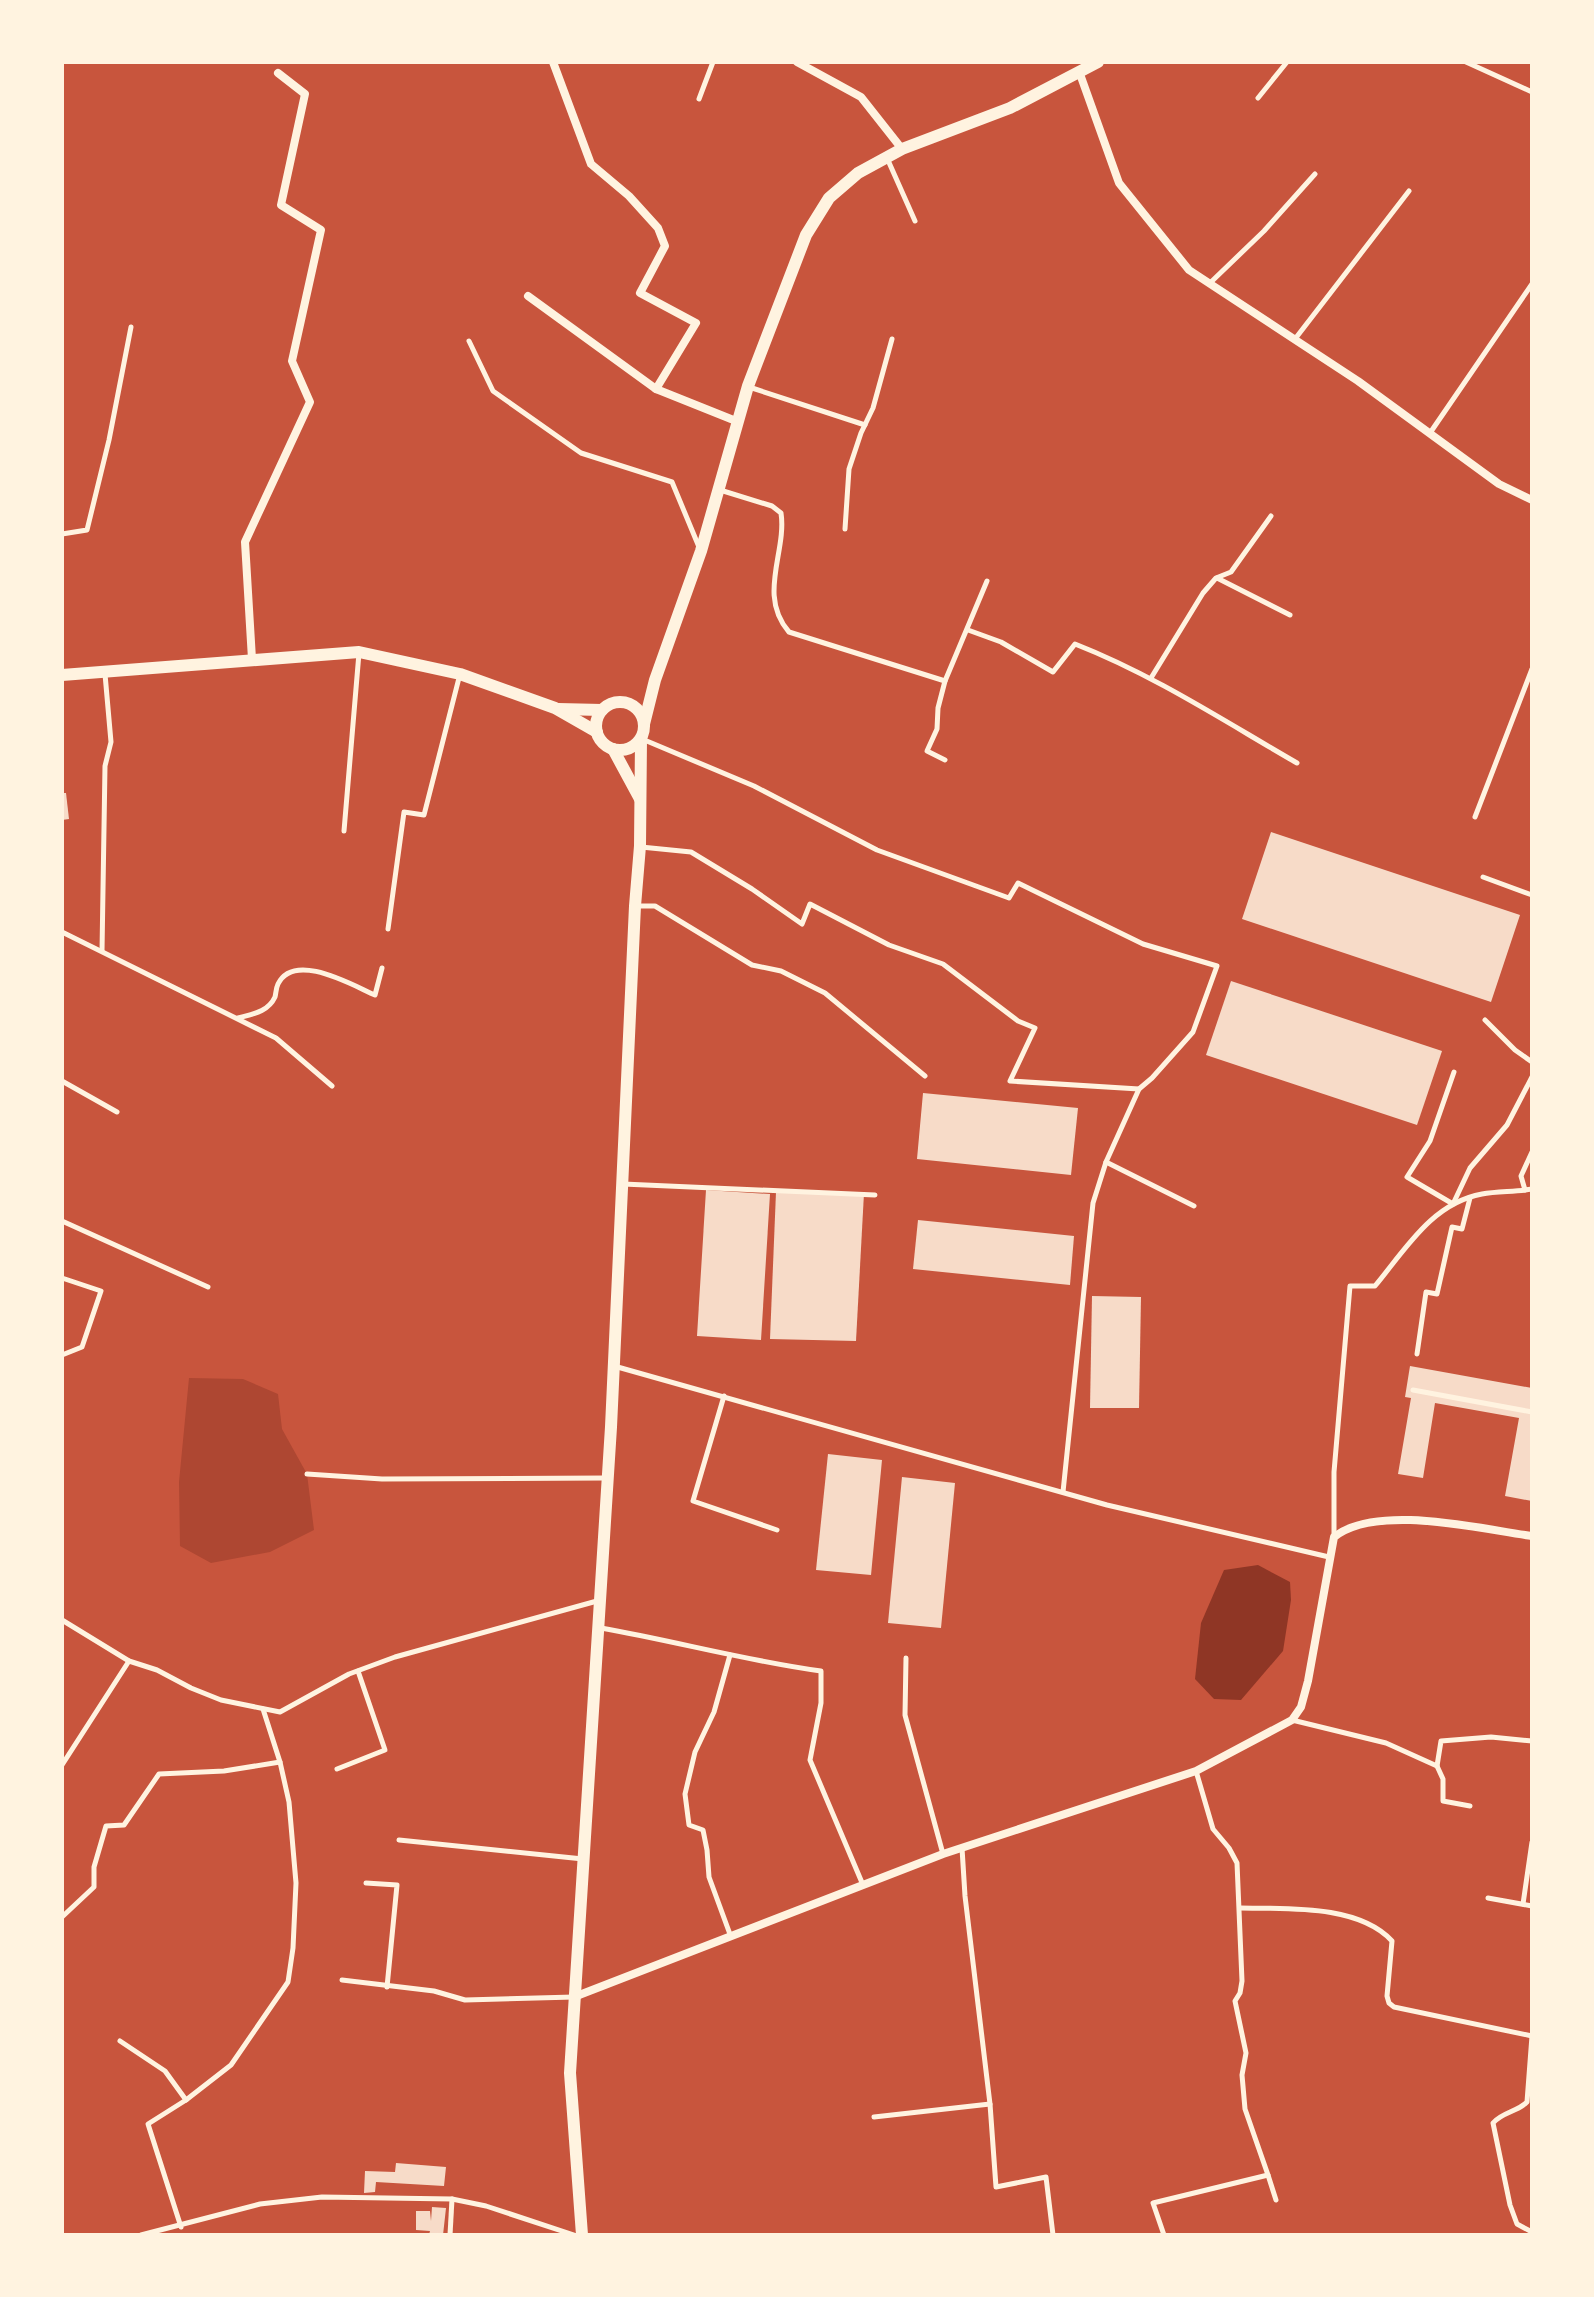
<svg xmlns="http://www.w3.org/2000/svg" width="1594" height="2297" font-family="'Fira Sans Condensed',sans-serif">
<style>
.green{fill:#ae4732}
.water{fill:#8f3625}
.building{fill:#f7dbc8}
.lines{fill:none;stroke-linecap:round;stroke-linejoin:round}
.service{stroke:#fff3e0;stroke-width:5}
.minor{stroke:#fff3e0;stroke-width:8}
.tertiary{stroke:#fff3e0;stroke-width:12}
</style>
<rect width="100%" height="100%" fill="#c8553d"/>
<!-- green -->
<path class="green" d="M189,1378L243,1379L278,1394L282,1429L307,1474L314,1530L270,1552L211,1563L180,1546L179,1482Z"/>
<!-- water -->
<path class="water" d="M1258,1565L1290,1582L1291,1600L1283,1651L1241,1700L1214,1699L1195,1679L1201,1623L1224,1570Z"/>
<!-- building -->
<g class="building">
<path d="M62,793H66L69,819L62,820Z"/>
<path d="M1271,832L1520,915L1491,1002L1242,919Z"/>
<path d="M1231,981L1442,1051L1417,1125L1206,1055Z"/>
<path d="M923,1093L1078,1108L1071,1175L917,1159Z"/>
<path d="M706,1190L770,1194L761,1340L697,1336Z"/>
<path d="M776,1192L864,1193L856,1341L770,1339Z"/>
<path d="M918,1220L1074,1236L1070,1285L913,1269Z"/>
<path d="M1092,1296L1141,1297L1139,1408H1090Z"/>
<path d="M1410,1366L1532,1388V1501L1505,1496L1519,1418L1435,1403L1423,1478L1398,1474L1411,1398L1405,1397Z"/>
<path d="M828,1454L882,1460L871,1575L816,1570Z"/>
<path d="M902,1477L955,1483L941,1628L888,1623Z"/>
<path d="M396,2163L446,2167L444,2186L376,2182L375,2192L364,2193L365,2171L395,2172Z"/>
<path d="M432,2207L446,2208L443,2235H429L430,2231L416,2230V2211H430L431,2221Z"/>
</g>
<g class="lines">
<!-- service -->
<g class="service">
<path d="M1466,62L1532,92"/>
<path d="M1258,98L1287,62"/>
<path d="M699,99L713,62"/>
<path d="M887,158L915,221"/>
<path d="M1210,283L1264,231L1315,174"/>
<path d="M1295,339L1409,191"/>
<path d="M469,341L493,391L581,453L672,482L699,547"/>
<path d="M749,387L865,425"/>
<path d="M1430,433L1532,284"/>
<path d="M720,490L772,506L781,513C787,552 757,595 789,632L945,681"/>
<path d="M845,529L849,469L861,433L873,408L892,339"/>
<path d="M62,534L87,530L109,440L131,327"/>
<path d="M1217,578L1290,615"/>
<path d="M968,630L1001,642L1053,672L1075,644C1154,675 1224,721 1297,763"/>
<path d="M1151,678L1203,593L1216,578L1231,572L1271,516"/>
<path d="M642,739L754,786L877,850L1009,898L1018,883L1143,944L1217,966L1193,1032L1152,1078L1139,1089L1106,1162L1093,1203L1063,1492"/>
<path d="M945,760L927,751L937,729L938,708L945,681L987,581"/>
<path d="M1475,817L1532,669"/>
<path d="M344,831L359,653"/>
<path d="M641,847L691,852L752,889L802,924L810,904L889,945L943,964L1018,1021L1035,1028L1010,1081L1139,1089"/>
<path d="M1483,877L1532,895"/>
<path d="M636,906H655L752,965L781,971L825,993L925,1076"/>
<path d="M388,929L404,812L424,815L460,674"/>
<path d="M62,932L276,1038L332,1086"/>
<path d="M102,951L105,766L111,742L105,674"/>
<path d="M238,1018C253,1014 268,1012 275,997C276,993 276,988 278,984C294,951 352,985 375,995L382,968"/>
<path d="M1485,1020L1515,1050L1532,1062"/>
<path d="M1454,1072L1430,1141L1407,1177L1453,1204L1470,1168L1507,1125L1532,1077"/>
<path d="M62,1081L117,1112"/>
<path d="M1106,1162L1194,1206"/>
<path d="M623,1184L875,1195"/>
<path d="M1525,1190L1521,1176L1532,1152"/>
<path d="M62,1221L208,1287"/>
<path d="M62,1278L101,1291L82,1347L62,1355"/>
<path d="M1417,1354L1426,1292L1437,1294L1452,1227L1462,1229L1470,1198"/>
<path d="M614,1366L1107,1505L1329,1557"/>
<path d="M1413,1390L1532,1412"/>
<path d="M724,1396L693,1501L777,1530"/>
<path d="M307,1474L382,1479L607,1478"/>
<path d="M1334,1536V1472L1350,1286H1375C1405,1250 1432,1203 1482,1194C1498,1191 1516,1192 1532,1189"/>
<path d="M62,1620L129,1661L157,1670L191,1688L221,1700L280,1712L349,1674L395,1657L597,1601"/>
<path d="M601,1628C675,1641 747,1661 821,1671V1703L810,1760L863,1885"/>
<path d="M730,1655L714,1712L695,1752L685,1794L689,1825L703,1830L707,1850L709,1877L731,1937"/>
<path d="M906,1658L905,1715L943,1854"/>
<path d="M1292,1720L1386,1743L1437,1766"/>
<path d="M62,1765L129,1661"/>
<path d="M337,1769L385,1750L358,1671"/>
<path d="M1470,1806L1443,1801V1779L1437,1766L1441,1741L1491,1737L1532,1741"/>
<path d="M399,1840L583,1859"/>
<path d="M962,1848L965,1896L990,2104L996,2187L1046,2177L1053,2235"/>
<path d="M366,1883L397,1885L387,1987"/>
<path d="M1488,1898L1532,1906"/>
<path d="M1523,1904L1532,1842"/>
<path d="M1240,1908C1285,1909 1358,1904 1392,1941L1387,1996L1389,2003L1394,2007L1532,2036"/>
<path d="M62,1917L94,1887V1867L106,1826L124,1825L159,1774L224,1771L280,1762"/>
<path d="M342,1980L434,1991L465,2000L574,1997"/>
<path d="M1532,2036L1527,2102C1517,2112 1502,2112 1493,2123L1510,2205L1517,2224L1532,2232"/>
<path d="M120,2041L165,2071L186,2100L148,2124L181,2227"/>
<path d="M186,2100L231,2065L288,1982L293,1948L296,1883L289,1802L280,1762L263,1709"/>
<path d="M874,2117L990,2104"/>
<path d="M1268,2175L1276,2200"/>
<path d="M141,2235L260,2204L322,2197L452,2199L486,2206L574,2235"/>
<path d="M450,2235L452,2199"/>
<path d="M1164,2235L1153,2203L1268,2175L1245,2109L1242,2075L1246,2053L1235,2001L1240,1993L1242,1981L1237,1863L1229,1848L1213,1829L1196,1771"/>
</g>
<!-- minor -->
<g class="minor">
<path d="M797,62L861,97L902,149"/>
<path d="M1080,74L1119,183L1189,270L1358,381L1499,484L1532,500"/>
<path d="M528,296L656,389L696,323L640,293L665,246L658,228L629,196L591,164L553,62"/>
<path d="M656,389L736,421"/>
<path d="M252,659L245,542L310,402L292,361L321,230L281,205L305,94L278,73"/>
<path d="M574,1997L943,1854L1196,1771L1292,1720L1301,1707L1308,1681L1334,1537C1377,1503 1480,1529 1532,1536"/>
</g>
<!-- tertiary -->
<g class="tertiary">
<path d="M62,675L359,652L460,674L555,708L597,732"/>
<circle cx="620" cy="726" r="24"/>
<path d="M558,709L602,710"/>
<path d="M644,724L655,680L701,551L748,386L806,235L829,198L858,173L902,149L1010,108L1098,62"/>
<path d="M613,749L640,799"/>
<path d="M582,2235L570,2073L611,1427L635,906L640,846L641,739"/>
</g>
</g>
<!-- border -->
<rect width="1594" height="2297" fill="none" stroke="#fff3e0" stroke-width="128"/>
</svg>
